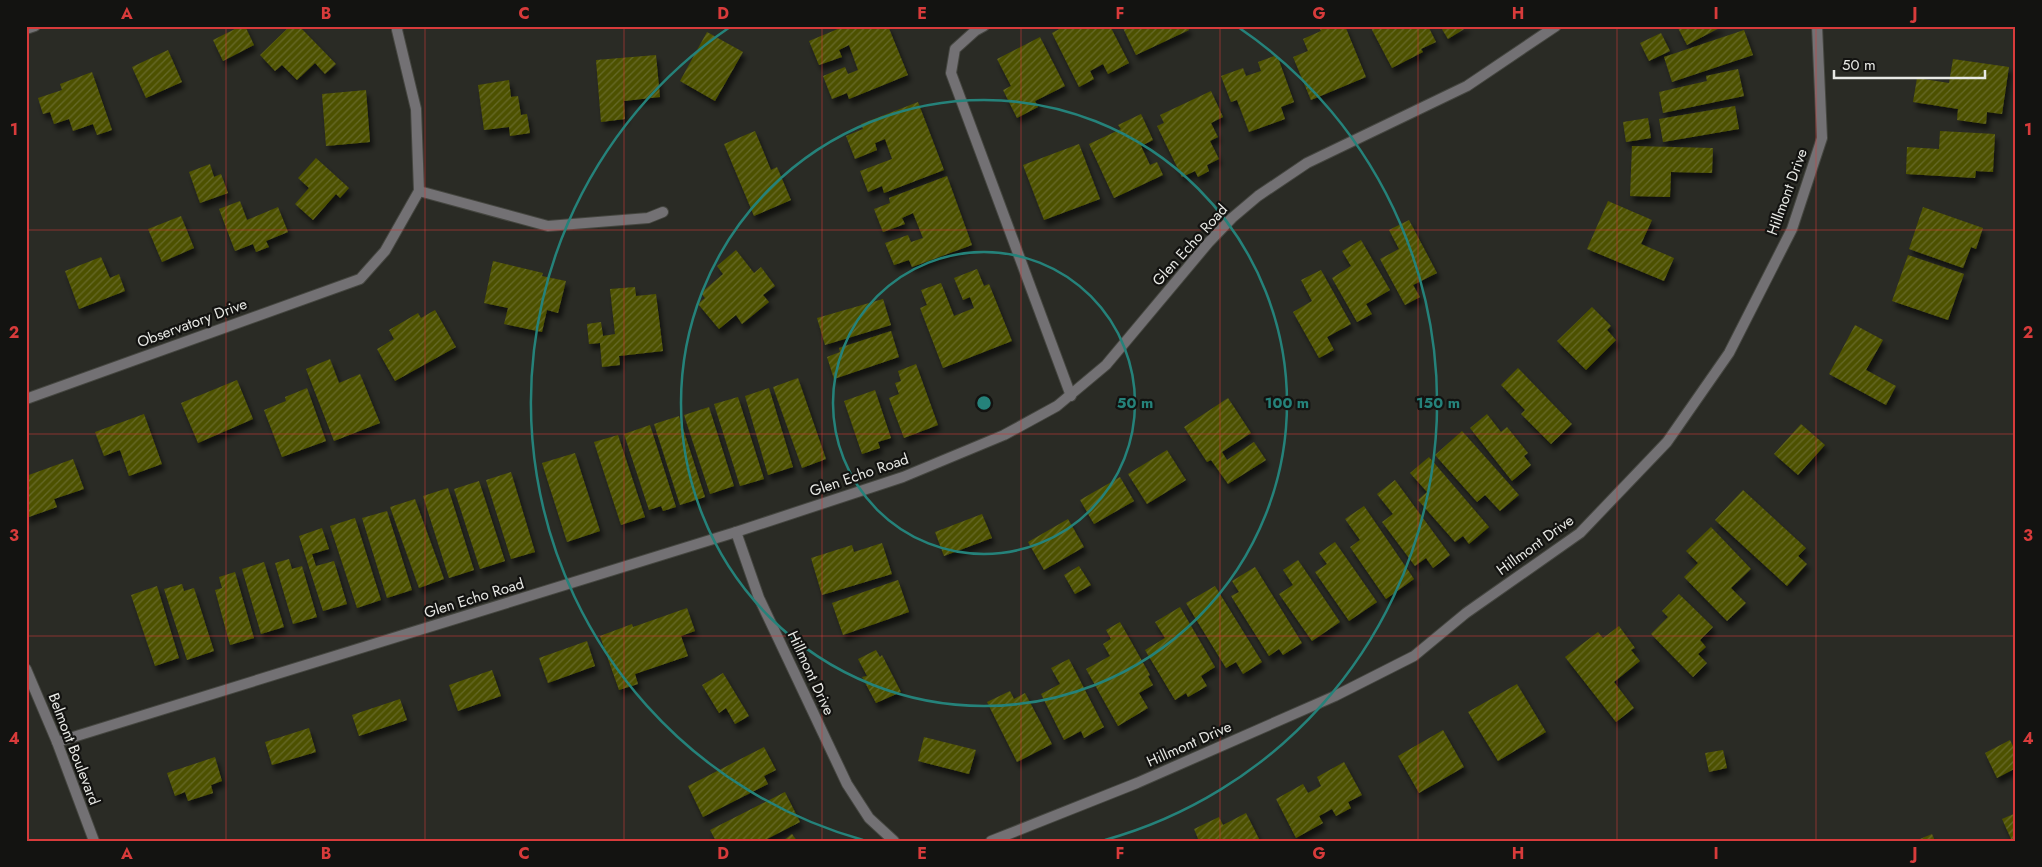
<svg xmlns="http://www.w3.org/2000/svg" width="2042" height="867" font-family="Jost,sans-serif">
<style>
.building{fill:url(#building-hatch);filter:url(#shadow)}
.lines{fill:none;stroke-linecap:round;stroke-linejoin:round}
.minor-casing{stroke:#454640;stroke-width:12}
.tertiary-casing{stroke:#454640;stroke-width:12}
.minor{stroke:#737174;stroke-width:10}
.tertiary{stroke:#737174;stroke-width:10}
.grid{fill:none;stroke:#d83b3b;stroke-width:1;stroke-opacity:0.55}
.ring{fill:none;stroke:#25827a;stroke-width:2.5}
.labels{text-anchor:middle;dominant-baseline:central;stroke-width:4.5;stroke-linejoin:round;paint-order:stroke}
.street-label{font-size:15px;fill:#e8e9e5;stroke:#131311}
.centre{fill:#25827a;stroke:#131311;stroke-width:2.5}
.ring-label{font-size:15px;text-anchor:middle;font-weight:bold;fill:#25827a;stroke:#131311;stroke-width:4.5;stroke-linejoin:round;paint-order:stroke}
.neatline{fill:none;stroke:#d83b3b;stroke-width:2}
.grid-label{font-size:16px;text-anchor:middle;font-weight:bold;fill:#d83b3b}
</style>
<defs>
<pattern id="building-hatch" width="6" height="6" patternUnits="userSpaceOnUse" patternTransform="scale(1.25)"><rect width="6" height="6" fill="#4d5102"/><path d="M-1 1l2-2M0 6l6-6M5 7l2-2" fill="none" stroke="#676a27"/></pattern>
<filter id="shadow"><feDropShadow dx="3" dy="5.5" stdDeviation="2.5" flood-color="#0009"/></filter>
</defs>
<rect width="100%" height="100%" fill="#2a2b25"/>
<!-- building -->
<g class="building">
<path d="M241,26H245L254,45L223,61L213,40Z"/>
<path d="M290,26H299L336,64L325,74L315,63L297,80L282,65L275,71L260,55Z"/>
<path d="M845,26H888L908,75L849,99L847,93L832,99L823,76L845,67L848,74L858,70L849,45L839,50L842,57L819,65L809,41Z"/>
<path d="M1065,26H1110L1129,63L1108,74L1103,64L1090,71L1094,79L1079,87L1052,33Z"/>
<path d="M1122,26H1187L1189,30L1136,55Z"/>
<path d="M1345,26L1366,77L1311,100L1293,57L1308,51L1303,39L1321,31L1319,27Z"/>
<path d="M1370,26H1428L1436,42L1421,49L1423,52L1392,68Z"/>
<path d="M1440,26H1469L1448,39Z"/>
<path d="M1677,26H1723L1687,45Z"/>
<path d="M1744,30L1753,55L1672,82L1664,57Z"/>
<path d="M707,32L743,52L715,101L680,81Z"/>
<path d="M1661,33L1670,51L1649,61L1640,43Z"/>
<path d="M1040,37L1065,86L1035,101L1038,107L1017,118L1003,90L1011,86L997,59Z"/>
<path d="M168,50L182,82L146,98L132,67Z"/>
<path d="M656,55L660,97L624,101L625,119L601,122L596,60Z"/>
<path d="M1277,55L1294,102L1281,107L1285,119L1249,132L1237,100L1231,102L1221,76L1243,68L1246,76L1261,71L1258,62Z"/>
<path d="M1953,59L2009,67L2002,114L1987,112L1986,124L1957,120L1958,109L1913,102L1917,78L1949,83Z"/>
<path d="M1738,69L1744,96L1663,113L1659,92L1707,81L1706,76Z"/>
<path d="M92,72L112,130L97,135L93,124L73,131L69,119L54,124L50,112L43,114L38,98L62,90L60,84Z"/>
<path d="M509,80L511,97L518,96L521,115L527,114L530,133L510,136L509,127L484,130L478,85Z"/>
<path d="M366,90L370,142L326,146L322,94Z"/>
<path d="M1211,91L1223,117L1211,123L1218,137L1210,141L1219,159L1207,165L1209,171L1198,177L1195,171L1182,177L1157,126L1164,123L1160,115Z"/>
<path d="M918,102L944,170L884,193L882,186L868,192L860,171L892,159L885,139L875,143L877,150L855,159L846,136L863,129L861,124Z"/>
<path d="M1735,106L1739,129L1663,142L1659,119Z"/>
<path d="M1141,114L1153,140L1141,146L1150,165L1157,162L1163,175L1114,198L1089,144L1121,129L1118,125Z"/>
<path d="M1648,118L1651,138L1626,142L1623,122Z"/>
<path d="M755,131L771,170L777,167L791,200L754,216L724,144Z"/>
<path d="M1940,131L1995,134L1993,172L1976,171L1975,178L1906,174L1907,147L1939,149Z"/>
<path d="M1079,144L1100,199L1044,220L1023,165Z"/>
<path d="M1632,146L1713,148L1712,173L1671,172L1670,197L1630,196Z"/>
<path d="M316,158L349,188L340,198L336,194L313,220L295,204L309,188L298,178Z"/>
<path d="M210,164L214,177L221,174L228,193L200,203L189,172Z"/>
<path d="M947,176L972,245L912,267L909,260L894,265L885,243L908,235L911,242L923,238L913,213L902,218L905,224L883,232L874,209L890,203L889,198Z"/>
<path d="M240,201L247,220L278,207L288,232L266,241L269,247L256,252L253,244L235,251L219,209Z"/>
<path d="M1608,201L1652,220L1641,244L1674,258L1664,281L1587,249Z"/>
<path d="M1923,207L1983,228L1976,249L1971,247L1963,268L1909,249Z"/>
<path d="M181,216L194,248L162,262L148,229Z"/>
<path d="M1409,220L1437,273L1413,285L1420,297L1405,305L1380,259L1399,249L1389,230Z"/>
<path d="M1361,240L1390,290L1366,304L1372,314L1357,322L1332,278L1351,266L1342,251Z"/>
<path d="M736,250L754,273L761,267L775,286L763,295L769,302L742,324L736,315L719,329L698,304L705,298L701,293L723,274L717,266Z"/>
<path d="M1908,255L1964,274L1948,320L1892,301Z"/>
<path d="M101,257L110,278L119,274L125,291L79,309L65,271Z"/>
<path d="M493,261L543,273L542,276L566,281L558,313L547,310L542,332L504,324L508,308L484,303Z"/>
<path d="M977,269L984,286L989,284L1012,341L943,368L920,308L927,305L921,290L941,283L954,316L974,308L970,297L963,300L954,278Z"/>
<path d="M1321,270L1351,324L1327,337L1334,350L1319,358L1293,312L1312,301L1301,280Z"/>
<path d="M635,287L636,296L656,294L663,351L619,356L620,365L602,367L600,343L589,344L587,324L601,322L603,336L615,334L610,289Z"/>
<path d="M883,299L891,325L825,345L817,318Z"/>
<path d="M1592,307L1611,326L1607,330L1616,340L1586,370L1557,341Z"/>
<path d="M435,310L456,347L395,381L377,349L394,339L389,330L418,313L421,318Z"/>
<path d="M1855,325L1883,340L1866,370L1896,386L1886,405L1829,374Z"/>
<path d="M891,331L899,357L834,379L827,357L840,352L839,348Z"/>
<path d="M330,359L339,383L360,374L380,423L334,441L306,369Z"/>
<path d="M916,364L938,425L904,438L889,398L899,394L895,383L901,381L898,371Z"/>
<path d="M1518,368L1572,424L1551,444L1521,414L1525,410L1501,385Z"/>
<path d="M798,378L826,459L802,468L773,387Z"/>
<path d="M237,380L253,419L198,443L181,403Z"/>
<path d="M307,388L326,441L282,457L264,410L286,401L285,397Z"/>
<path d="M769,388L793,467L768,475L745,396Z"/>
<path d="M875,390L891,438L878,442L880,448L862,454L844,401Z"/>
<path d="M738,397L764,479L740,486L714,404Z"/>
<path d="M1228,398L1251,433L1222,452L1227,460L1254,442L1266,460L1228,484L1211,460L1207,462L1184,427Z"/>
<path d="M709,407L734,486L710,494L684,415Z"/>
<path d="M144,414L162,464L129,476L120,450L104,456L95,432Z"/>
<path d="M1487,414L1501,432L1507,427L1528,453L1524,456L1531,465L1512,481L1470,428Z"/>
<path d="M679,416L705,497L680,505L654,424Z"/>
<path d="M1801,424L1825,445L1798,475L1774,454Z"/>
<path d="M650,425L676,507L663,511L661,506L649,510L624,434Z"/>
<path d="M1462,431L1519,495L1500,511L1485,495L1477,502L1435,455Z"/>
<path d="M618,435L645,517L621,525L594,442Z"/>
<path d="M1167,450L1186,480L1147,504L1128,474Z"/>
<path d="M575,453L600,531L567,542L542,463Z"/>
<path d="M1429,457L1489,527L1469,544L1463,536L1455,542L1418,500L1427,492L1410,473Z"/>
<path d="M73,459L84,489L54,499L57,507L26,518V476Z"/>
<path d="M511,472L535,552L511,559L486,480Z"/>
<path d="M1120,477L1134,501L1094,524L1080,500Z"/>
<path d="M1395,480L1450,555L1433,568L1426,558L1415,566L1382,522L1393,514L1377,494Z"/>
<path d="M479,481L505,561L480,569L454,489Z"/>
<path d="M448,488L474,570L449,578L423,496Z"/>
<path d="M1743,490L1806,548L1798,556L1807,564L1787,586L1715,520Z"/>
<path d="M415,499L444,579L419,588L390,507Z"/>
<path d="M1364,506L1414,579L1386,599L1350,547L1360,540L1345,519Z"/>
<path d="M387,511L412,590L387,598L362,518Z"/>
<path d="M982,514L992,538L944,556L935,532Z"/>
<path d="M355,518L381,600L357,608L330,526Z"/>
<path d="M1068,519L1084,547L1044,570L1028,542Z"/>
<path d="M1711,527L1751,569L1731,588L1746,603L1727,621L1684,577L1698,563L1686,551Z"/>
<path d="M322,528L329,549L312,554L316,566L334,561L347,604L323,611L299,536Z"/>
<path d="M1335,542L1377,602L1349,621L1315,572L1327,564L1319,553Z"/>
<path d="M882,543L892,574L822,595L811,558L852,545L854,552Z"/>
<path d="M289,559L292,569L302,566L317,617L293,624L275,563Z"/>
<path d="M1298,560L1340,622L1312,641L1279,594L1293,585L1283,570Z"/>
<path d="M264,562L284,627L261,634L242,569Z"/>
<path d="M1079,566L1091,585L1075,594L1064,575Z"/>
<path d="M1255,567L1302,643L1283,655L1279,649L1269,656L1231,596L1239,592L1232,581Z"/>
<path d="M235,572L254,638L230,645L215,590L222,588L219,577Z"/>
<path d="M898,580L909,612L843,635L832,603Z"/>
<path d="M182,584L184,591L194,588L214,651L187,660L164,589Z"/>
<path d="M157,586L179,658L155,666L131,595Z"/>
<path d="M1215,586L1262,662L1243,674L1236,662L1226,668L1186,603Z"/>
<path d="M1679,594L1713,627L1700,640L1706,647L1698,654L1707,663L1693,677L1651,634L1668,617L1662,611Z"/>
<path d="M1180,607L1215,667L1201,676L1207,686L1188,697L1186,693L1175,700L1145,650L1165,638L1155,622Z"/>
<path d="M687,608L695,631L681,636L688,656L635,674L638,684L619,690L600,636L632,624L633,627Z"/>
<path d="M1120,622L1150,675L1148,676L1153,685L1139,693L1148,708L1118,726L1086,669L1110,656L1103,644L1111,639L1106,630Z"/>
<path d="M1619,626L1635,648L1631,650L1640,661L1614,682L1634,708L1616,722L1565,657L1598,632L1603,638Z"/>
<path d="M587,641L595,666L548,683L539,658Z"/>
<path d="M876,650L880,657L882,655L901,692L876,703L862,677L867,676L858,659Z"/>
<path d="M1069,659L1104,727L1084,738L1081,731L1064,740L1041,694L1060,684L1051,668Z"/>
<path d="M492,670L501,696L458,711L449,685Z"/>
<path d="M723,673L749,716L735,724L726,708L719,713L702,685Z"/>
<path d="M1517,684L1546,732L1498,761L1468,712Z"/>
<path d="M1010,691L1014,699L1025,693L1052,744L1017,762L987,702Z"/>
<path d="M400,699L407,720L359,736L352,715Z"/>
<path d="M309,728L316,752L272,765L265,742Z"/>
<path d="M1443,730L1464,767L1419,793L1398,756Z"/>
<path d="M924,737L976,750L969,774L918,761Z"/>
<path d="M2010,740L2016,752V768L1997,778L1985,753Z"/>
<path d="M764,747L776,770L764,776L768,784L703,817L688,786Z"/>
<path d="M1723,750L1727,768L1709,772L1705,753Z"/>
<path d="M215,757L222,781L211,785L213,793L188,801L185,792L175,796L167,773Z"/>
<path d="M1344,762L1362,795L1348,802L1351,808L1336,816L1332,809L1319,816L1323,823L1296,838L1276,799L1303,784L1308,793L1321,786L1317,777Z"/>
<path d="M785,792L800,822L763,841H716L710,830Z"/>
<path d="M1246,813L1260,841H1199L1194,829L1219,817L1223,825Z"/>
<path d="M2016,813V841H2012L2002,819Z"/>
<path d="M792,834L797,841H783Z"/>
<path d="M1932,834L1935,841H1915Z"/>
</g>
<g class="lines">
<!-- minor casing -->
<g class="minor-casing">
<g id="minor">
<path d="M984,26L975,31L955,49L951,73L1071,396"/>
<path d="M26,29L35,26"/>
<path d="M419,191L548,226L648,218L663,212"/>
<path d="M26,399L360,279L385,251L419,191L416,109L397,30L398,26"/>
<path d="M736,532L759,598L847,784L869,818L894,841"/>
<path d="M57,742L736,532L903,477L1004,435L1057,406L1106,365L1209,242L1232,218L1258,196L1307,163L1467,86L1556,26"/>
<path d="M991,841L1137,783L1335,696L1414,656L1466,613L1580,533L1667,442L1729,353L1792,229L1822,138L1817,26"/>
</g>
</g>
<!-- tertiary casing -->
<g class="tertiary-casing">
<path id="tertiary" d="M26,669L57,742L94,841"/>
</g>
<!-- minor -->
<use href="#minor" class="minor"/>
<!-- tertiary -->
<use href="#tertiary" class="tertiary"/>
</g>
<!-- grid -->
<path class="grid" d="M226,26V841M425,26V841M624,26V841M822,26V841M1021,26V841M1220,26V841M1418,26V841M1617,26V841M1816,26V841M26,230H2016M26,434H2016M26,636H2016"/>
<!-- distance rings -->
<g class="ring">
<circle cx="984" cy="403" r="151"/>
<circle cx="984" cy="403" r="303"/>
<path d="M863 840A454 454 0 0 1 730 27M1238 27A454 454 0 0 1 1105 840"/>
</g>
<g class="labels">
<!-- street labels -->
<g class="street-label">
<text transform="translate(1787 192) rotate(-70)">Hillmont Drive</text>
<text transform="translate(1190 245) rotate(-48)">Glen Echo Road</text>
<text transform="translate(192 323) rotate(-20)">Observatory Drive</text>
<text transform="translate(859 475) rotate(-19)">Glen Echo Road</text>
<text transform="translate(1535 545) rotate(-36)">Hillmont Drive</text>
<text transform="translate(474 598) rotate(-17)">Glen Echo Road</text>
<text transform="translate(811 673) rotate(65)">Hillmont Drive</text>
<text transform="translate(1189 744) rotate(-24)">Hillmont Drive</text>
<text transform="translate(74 749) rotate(69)">Belmont Boulevard</text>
</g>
</g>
<circle cx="984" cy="403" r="8" class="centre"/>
<g class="ring-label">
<text x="1135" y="408">50 m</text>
<text x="1287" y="408">100 m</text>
<text x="1438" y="408">150 m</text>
</g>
<!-- border -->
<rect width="2042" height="867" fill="none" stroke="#131311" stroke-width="55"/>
<!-- scale -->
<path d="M1834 70v8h151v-8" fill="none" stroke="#e8e9e5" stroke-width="2.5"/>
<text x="1842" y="70" font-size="15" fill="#e8e9e5" stroke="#131311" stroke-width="4" paint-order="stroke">50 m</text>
<rect x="28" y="28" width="1986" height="812" class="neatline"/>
<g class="grid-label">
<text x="127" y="19">A</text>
<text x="326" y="19">B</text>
<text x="524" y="19">C</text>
<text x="723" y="19">D</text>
<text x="922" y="19">E</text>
<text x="1120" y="19">F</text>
<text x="1319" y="19">G</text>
<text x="1518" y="19">H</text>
<text x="1716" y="19">I</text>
<text x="1915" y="19">J</text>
<text x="14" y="135">1</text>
<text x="2028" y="135">1</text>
<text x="14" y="338">2</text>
<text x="2028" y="338">2</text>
<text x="14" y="541">3</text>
<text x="2028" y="541">3</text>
<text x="14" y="744">4</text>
<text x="2028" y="744">4</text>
<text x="127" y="859">A</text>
<text x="326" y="859">B</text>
<text x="524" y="859">C</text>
<text x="723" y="859">D</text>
<text x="922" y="859">E</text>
<text x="1120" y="859">F</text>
<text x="1319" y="859">G</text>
<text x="1518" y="859">H</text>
<text x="1716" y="859">I</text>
<text x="1915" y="859">J</text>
</g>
</svg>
